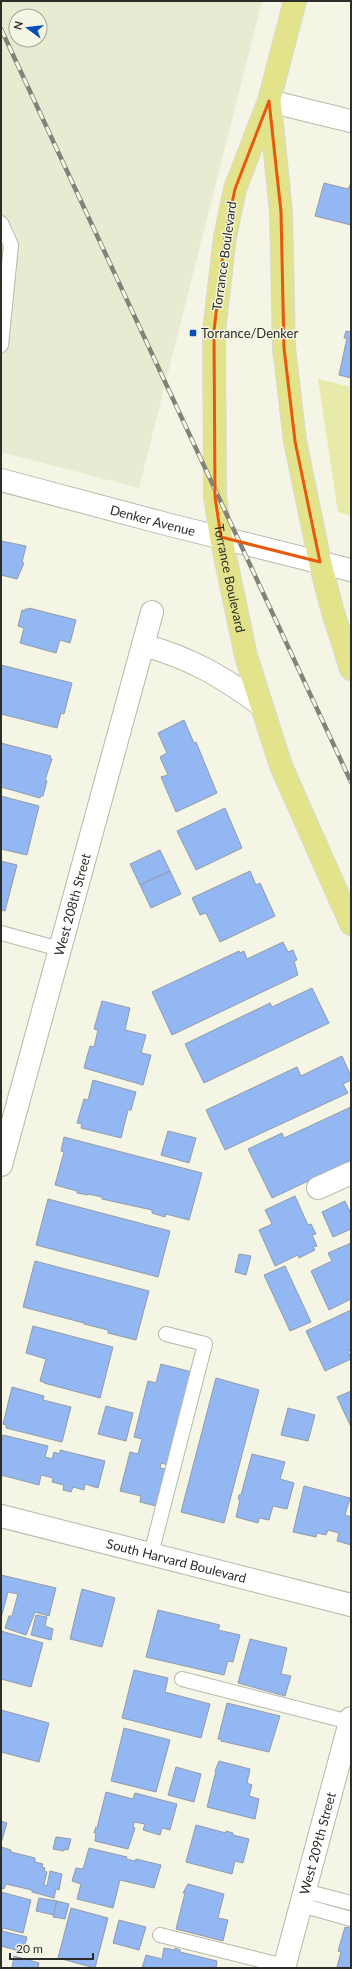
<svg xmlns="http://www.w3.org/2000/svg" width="352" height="1969" font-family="Lato,sans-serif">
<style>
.built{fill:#e9ead2;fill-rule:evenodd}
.green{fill:#e7eaa8}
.building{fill:#92b7f3;stroke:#939ba8}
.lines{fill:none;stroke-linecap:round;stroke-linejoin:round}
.lane-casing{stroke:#b8b9a9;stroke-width:16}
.street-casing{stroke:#b8b9a9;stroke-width:24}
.primary-casing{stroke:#d9d9d8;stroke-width:24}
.lane{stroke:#fff;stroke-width:14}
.street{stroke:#fff;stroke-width:22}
.primary{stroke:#e2e38a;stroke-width:22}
.rail-casing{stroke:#828378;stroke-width:4.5}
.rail{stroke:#f4f5e4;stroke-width:3;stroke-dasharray:9;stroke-linecap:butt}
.marked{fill:none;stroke:#e8590c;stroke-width:3;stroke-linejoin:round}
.poi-dot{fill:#084eb9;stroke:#f4f5e4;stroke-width:1.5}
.labels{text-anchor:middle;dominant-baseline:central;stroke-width:3;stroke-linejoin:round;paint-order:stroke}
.street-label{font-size:13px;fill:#2c2d27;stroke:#f4f5e4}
.poi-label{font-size:13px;fill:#2c2d27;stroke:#f4f5e4;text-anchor:start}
</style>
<rect width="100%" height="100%" fill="#f4f5e4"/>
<!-- built -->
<path class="built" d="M1,1H262L139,488L1,452ZM16,16H40V40H16Z"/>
<!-- green -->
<path class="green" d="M318,379L351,387L350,515L338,512Z"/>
<!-- building -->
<g class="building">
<path d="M324,183L348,189L351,183V225L315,216Z"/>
<path d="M346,331L351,332V378L339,375L347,338H344Z"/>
<path d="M1,541L26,546L22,562L24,563L17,579L1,575Z"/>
<path d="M29,608L76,620L70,643L60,640L56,653L20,643L24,628L18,626L22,610L25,611V609H29Z"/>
<path d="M1,665L72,683L64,714L61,713L57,728L1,714Z"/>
<path d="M184,720L194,743L196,742L217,793L176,812L161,777L168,775L160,757L167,753L158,733Z"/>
<path d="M1,743L51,756L50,758L52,759L45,780L47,781L43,796H41L40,798L1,787Z"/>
<path d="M1,796L39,806L27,855L1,849Z"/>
<path d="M225,808L242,848L196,870L177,831Z"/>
<path d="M160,850L170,871L140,885L130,864Z"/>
<path d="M1,861L17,865L5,911L1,910Z"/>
<path d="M170,871L181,894L151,908L140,885Z"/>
<path d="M250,871L256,885L260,883L275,916L220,942L206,913L200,915L192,898Z"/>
<path d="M283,942L288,952L293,950L297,960L294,961L298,975L172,1035L152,992L239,951L240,953L244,951L247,959Z"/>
<path d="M312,988L329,1023L204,1083L185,1044L270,1003L272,1007Z"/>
<path d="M102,1001L130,1008L125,1030L146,1035L141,1053L151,1055L143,1085L84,1068L90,1046L94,1047L98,1030L94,1029Z"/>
<path d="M342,1056L351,1076V1080L343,1084L348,1093L225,1150L206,1110L297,1067L301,1076Z"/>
<path d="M93,1080L136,1092L131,1110H128L121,1138L81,1128L82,1124L77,1123L84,1099L88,1100Z"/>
<path d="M351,1107V1161L272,1198L248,1149L282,1133L284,1138Z"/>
<path d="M168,1131L196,1138L189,1163L161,1155Z"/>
<path d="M64,1137L202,1173L189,1220L166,1214L165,1217L152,1213V1210L102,1199V1197L88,1194V1195L77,1193V1191L55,1185L64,1152L61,1151Z"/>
<path d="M295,1196L308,1225L311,1224L316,1234L312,1235L317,1246L313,1247L315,1250L299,1258L298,1255L275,1266L259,1230L272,1224L265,1210Z"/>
<path d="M48,1199L170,1231L158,1277L36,1245Z"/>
<path d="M345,1201L351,1214V1229L333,1237L322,1212Z"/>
<path d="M351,1243V1299L329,1310L311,1271L332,1261L328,1253Z"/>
<path d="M239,1254L251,1256L246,1275L235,1272Z"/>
<path d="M35,1261L149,1291L136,1340L108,1333V1330L84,1324V1323L23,1307Z"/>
<path d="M285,1266L311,1322L290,1331L264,1275Z"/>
<path d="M351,1310V1350L348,1351L351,1359L325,1371L306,1331Z"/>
<path d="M33,1326L113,1347L100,1398L44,1383V1382L40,1381L46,1359L26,1353Z"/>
<path d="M161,1364L192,1372L176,1428L168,1465L161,1463L160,1468L166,1469L156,1506L140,1502L141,1496L120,1491L130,1452L138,1454L142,1439L134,1437L148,1381L156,1383Z"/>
<path d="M216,1378L259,1390L224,1523L181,1512Z"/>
<path d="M12,1387L44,1396L43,1400L71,1407L62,1442L6,1428V1425L3,1424Z"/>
<path d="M351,1391V1427L337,1397Z"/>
<path d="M106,1406L133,1413L126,1441L98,1434Z"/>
<path d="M288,1408L315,1415L308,1441L281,1435Z"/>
<path d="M3,1435L48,1446L45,1457L52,1459L54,1452L60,1454V1450L105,1461L98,1488L85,1484L84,1490L73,1487L71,1492L63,1490L64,1485L52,1482L53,1478L41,1475L39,1485L1,1475V1443Z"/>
<path d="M252,1454L285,1462L280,1479L294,1483L287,1509L273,1506L269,1520L259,1518L258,1523L236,1517L240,1500L238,1499L239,1495H241Z"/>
<path d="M304,1486L350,1498L345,1515L351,1517V1545L337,1541L339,1533L328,1530L326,1535L317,1533L316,1537L293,1532Z"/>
<path d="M1,1575L56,1588L49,1616L35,1612L26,1635L5,1628L9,1616H12L18,1594L8,1592L1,1618Z"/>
<path d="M82,1589L115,1598L102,1647L70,1639Z"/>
<path d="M158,1610L220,1625L218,1630L240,1635L233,1662L228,1661L224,1675L146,1657Z"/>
<path d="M36,1615L47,1617L45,1626L53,1629L51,1640L31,1635Z"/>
<path d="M1,1631L43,1643L31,1687L1,1679Z"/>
<path d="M250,1639L287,1648L281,1674L291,1676L285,1696L238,1683Z"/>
<path d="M134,1670L168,1678L165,1692L210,1704L201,1738L122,1718Z"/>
<path d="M227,1703L280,1716L269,1752L221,1741V1739H218Z"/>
<path d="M1,1710L49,1723L39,1762L1,1752Z"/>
<path d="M124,1728L170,1740L156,1792L111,1781Z"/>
<path d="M219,1761L250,1769L247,1783L252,1785L249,1796L259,1799L255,1819L207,1807L216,1771H215Z"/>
<path d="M176,1767L201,1774L194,1802L168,1795Z"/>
<path d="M106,1792L133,1799L135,1793L177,1804L170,1830L162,1828L160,1835L143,1830L145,1824L134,1822L133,1827L135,1828L128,1849L95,1841L96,1833H94L96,1827L97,1828Z"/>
<path d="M1,1821L7,1823L1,1843Z"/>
<path d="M196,1825L226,1833V1831L233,1833V1835L249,1839L243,1863L235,1861L232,1874L186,1862Z"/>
<path d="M56,1837L71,1839L68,1850L64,1849V1851L53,1849Z"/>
<path d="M1,1847L11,1850V1852L35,1858V1862L43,1864L42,1867L45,1868L44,1871L47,1872L44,1885L47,1886L50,1871L62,1874L59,1890L56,1889L54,1898L32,1892V1890L6,1884L4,1889L1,1888Z"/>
<path d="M89,1848L127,1857L126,1859L135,1861L136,1859L161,1865L154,1888L120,1880L113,1908L77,1899L81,1884L72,1881L76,1868L83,1869Z"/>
<path d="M188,1884L224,1894L218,1918L228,1920L223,1941L176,1929L185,1893H183Z"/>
<path d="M1,1892L31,1900L23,1933L3,1928L2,1931L27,1937L23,1952L1,1946Z"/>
<path d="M39,1898L57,1901L54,1915L36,1911Z"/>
<path d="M57,1901L69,1904L65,1919L53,1917Z"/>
<path d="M71,1908L108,1918L95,1968L58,1958Z"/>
<path d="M119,1920L146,1927L139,1950L113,1943Z"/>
<path d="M349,1921L351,1922V1968H339L337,1967L341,1952L338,1951L345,1927L348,1928Z"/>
<path d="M164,1948L175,1950V1948L180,1950V1952L217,1961L216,1968H142L146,1955L162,1959Z"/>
<path d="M14,1956L39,1963L38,1968H12Z"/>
</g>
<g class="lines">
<!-- lane casing -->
<g class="lane-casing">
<g id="lane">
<path d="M1,223L11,245L1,345"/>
<path d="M1,933L60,949"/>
<path d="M151,1554L205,1344L166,1334"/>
<path d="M182,1679L350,1722"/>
<path d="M305,1891L351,1903"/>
<path d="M301,1905L351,1919"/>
<path d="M160,1935L284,1966"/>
</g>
</g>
<!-- street casing -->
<g class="street-casing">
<g id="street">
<path d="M269,101L351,121"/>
<path id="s1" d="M1,480L170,525L351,570"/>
<path d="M143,645C191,658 221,676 261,705"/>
<path id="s2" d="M1,1165L152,612"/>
<path d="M318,1188L351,1173"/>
<path id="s3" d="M1,1516L351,1605"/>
<path id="s4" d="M284,1968L351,1718"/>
</g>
</g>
<!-- primary casing -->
<g class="primary-casing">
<g id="primary">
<path id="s5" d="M295,1L269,101L235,189L225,237L214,331L215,497L221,537L246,656L281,766L351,924"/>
<path d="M270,104L281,212L284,348L295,441L320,562L332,609L351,669"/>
</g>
</g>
<!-- lane -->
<use href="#lane" class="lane"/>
<!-- street -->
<use href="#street" class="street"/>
<!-- primary -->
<use href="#primary" class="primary"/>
<!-- rail casing -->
<g class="rail-casing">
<path id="rail" d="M1,29L351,782"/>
</g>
<!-- rail -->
<use href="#rail" class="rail"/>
</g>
<!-- marked area -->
<path class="marked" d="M269,101L281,212L284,348L295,441L320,562L221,537L215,497L214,331L225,237L235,189Z"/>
<!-- markers -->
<rect class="poi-dot" x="189" y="329" width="8" height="8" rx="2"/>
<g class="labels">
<!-- street labels -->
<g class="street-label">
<text transform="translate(224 256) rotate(-82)">Torrance Boulevard</text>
<text stroke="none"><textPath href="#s1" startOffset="157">Denker Avenue</textPath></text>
<text stroke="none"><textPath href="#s5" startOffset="590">Torrance Boulevard</textPath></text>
<text stroke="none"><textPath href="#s2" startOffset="270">West 208th Street</textPath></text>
<text stroke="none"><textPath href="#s3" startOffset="181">South Harvard Boulevard</textPath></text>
<text stroke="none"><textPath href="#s4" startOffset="129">West 209th Street</textPath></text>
</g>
<!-- poi labels -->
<g class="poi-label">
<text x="201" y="333">Torrance/Denker</text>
</g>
</g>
<!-- border -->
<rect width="352" height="1969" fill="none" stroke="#2c2d27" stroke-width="4"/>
<!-- north arrow -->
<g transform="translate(28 28) rotate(285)"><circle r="19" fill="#f4f5e4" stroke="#a4a598"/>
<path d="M0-3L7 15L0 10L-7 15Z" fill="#084eb9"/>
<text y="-6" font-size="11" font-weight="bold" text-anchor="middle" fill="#2c2d27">N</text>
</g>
<!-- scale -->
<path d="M10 1953v6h83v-6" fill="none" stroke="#2c2d27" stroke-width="2"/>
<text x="16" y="1953" font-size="12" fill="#2c2d27" stroke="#f4f5e4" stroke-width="3" paint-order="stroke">20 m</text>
</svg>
